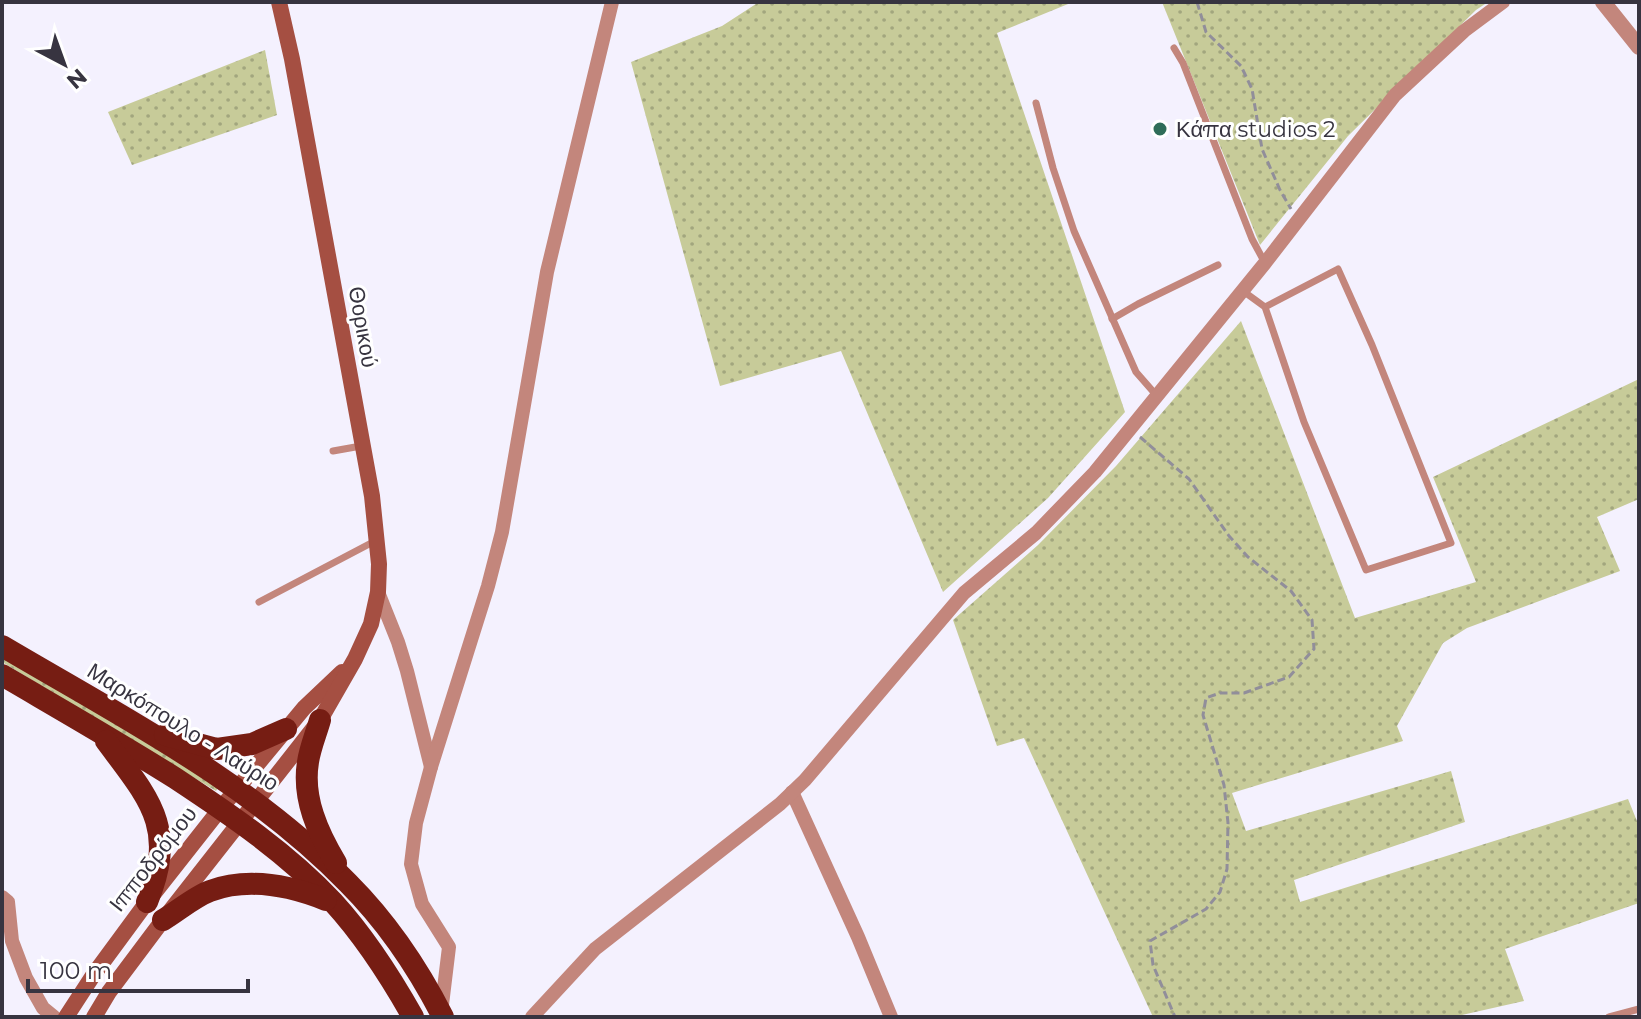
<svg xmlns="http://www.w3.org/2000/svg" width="1641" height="1019" font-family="Montserrat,sans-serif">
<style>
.grass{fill:url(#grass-dots)}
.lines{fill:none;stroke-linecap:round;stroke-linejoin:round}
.path{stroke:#918e9a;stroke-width:3;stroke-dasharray:8 4;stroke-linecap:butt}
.service{stroke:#c3867c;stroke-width:7}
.minor{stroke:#c3867c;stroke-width:14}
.tertiary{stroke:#c3867c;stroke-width:16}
.secondary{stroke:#a54f42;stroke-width:16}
.trunk{stroke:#761d13;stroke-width:22}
.poi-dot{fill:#2f6d59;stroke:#fff;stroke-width:3}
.labels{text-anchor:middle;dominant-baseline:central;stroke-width:6;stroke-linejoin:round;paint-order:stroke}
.poi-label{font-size:22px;fill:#373440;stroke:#fff;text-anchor:start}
.street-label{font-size:22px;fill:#373440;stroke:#fff}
</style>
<defs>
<pattern id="grass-dots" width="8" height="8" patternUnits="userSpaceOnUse" patternTransform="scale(2)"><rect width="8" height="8" fill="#c7cb99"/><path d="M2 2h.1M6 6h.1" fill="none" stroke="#a2a67e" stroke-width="1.8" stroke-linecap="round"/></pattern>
</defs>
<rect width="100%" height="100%" fill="#f4f1fe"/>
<!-- grass -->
<g class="grass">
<path d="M759,2H1073L997,33L1125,412L1048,498L943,592L841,351L720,386L631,62L722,26Z"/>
<path d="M1162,2H1488L1476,10L1348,136L1260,245Z"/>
<path d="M265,50L277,115L132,165L108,112Z"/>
<path d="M1241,321L1355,618L1476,582L1433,477L1639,379V499L1597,517L1620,571L1467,628L1443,643L1397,726L1403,741L1232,793L1246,831L1451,771L1465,822L1294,880L1300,902L1628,799L1639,826V903L1505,949L1524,1001L1453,1017H1153L1024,738L997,746L953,620L1038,545L1116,466Z"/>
<path d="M2,655L219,786L216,791L2,662Z"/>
</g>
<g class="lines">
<!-- path -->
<g class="path">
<path d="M1197,2L1206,32L1241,66L1252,89L1262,149L1280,190L1291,209"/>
<path d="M1140,437L1189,479L1229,536L1248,557L1291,591L1312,620L1314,649L1289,677L1244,693H1220L1206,698L1203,715L1224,785L1228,823L1227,869L1220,892L1206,909L1150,941L1153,965L1175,1017"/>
</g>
<!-- service -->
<g class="service">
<path d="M1174,48L1183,63L1252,239L1265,263"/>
<path d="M1036,103L1053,168L1074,231L1136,372L1157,396"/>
<path d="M1243,291L1265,307L1304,422L1366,570L1451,543L1372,345L1338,269L1265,307"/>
<path d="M1112,319L1138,304L1218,265"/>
<path d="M333,451L361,446"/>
<path d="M259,602L375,541"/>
<path d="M1609,1017L1639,1009"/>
</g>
<!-- minor -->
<g class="minor">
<path d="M378,592L398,642L407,671L431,767"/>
<path d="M792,792L858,937L891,1017"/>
<path d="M2,897L8,902L12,941L26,978L43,1008L54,1017"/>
<path d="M441,1013L449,947L422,904L411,864L416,823L431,767L488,586L502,532L547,272L612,2"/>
<path d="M532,1017L595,949L780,804L805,780L964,593L1036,533L1095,472L1265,263L1395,95L1464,31L1503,2"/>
</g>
<!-- tertiary -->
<path class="tertiary" d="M1603,2L1639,47"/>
<!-- secondary -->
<g class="secondary">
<path d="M66,1017L94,974L147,902L221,808L304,708L342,672"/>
<path d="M94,1017L109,992L163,920L320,720L355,659L371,624L378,592L379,564L372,496L292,59L279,2"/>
</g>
<!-- trunk -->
<g class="trunk">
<path d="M2,646C122,717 250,782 348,883C386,921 419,970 443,1017"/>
<path d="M2,675C60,709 118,742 175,778C231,815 287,853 333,902C365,937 390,976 413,1017"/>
<path d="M320,720C316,734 310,748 308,762C302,798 318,833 336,863"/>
<path d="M165,735L217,749L252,744L286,729"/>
<path d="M106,741C149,799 178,827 147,902"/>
<path d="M163,920C178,911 194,897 210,891C248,877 291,886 326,900"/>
</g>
</g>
<!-- markers -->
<circle class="poi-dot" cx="1160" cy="129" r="8"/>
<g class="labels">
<!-- poi labels -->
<g class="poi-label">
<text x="1176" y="129">Κάπα studios 2</text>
</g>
<!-- street labels -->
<g class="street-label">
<text transform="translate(363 327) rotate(80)">Θορικού</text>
<text transform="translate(183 727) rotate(32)">Μαρκόπουλο - Λαύριο</text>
<text transform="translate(153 859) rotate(-52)">Ιπποδρόμου</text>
</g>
</g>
<!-- border -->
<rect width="1641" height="1019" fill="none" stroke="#373440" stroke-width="8"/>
<!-- north arrow -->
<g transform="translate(64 64) rotate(139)" stroke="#ffffff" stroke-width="6" paint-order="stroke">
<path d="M0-6L14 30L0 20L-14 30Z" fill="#373440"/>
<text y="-12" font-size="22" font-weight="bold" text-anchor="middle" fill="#373440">N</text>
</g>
<!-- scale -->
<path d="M28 979v12h220v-12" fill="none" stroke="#373440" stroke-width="4"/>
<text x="40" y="979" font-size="24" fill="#373440" stroke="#ffffff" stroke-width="6" paint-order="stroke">100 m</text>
</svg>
